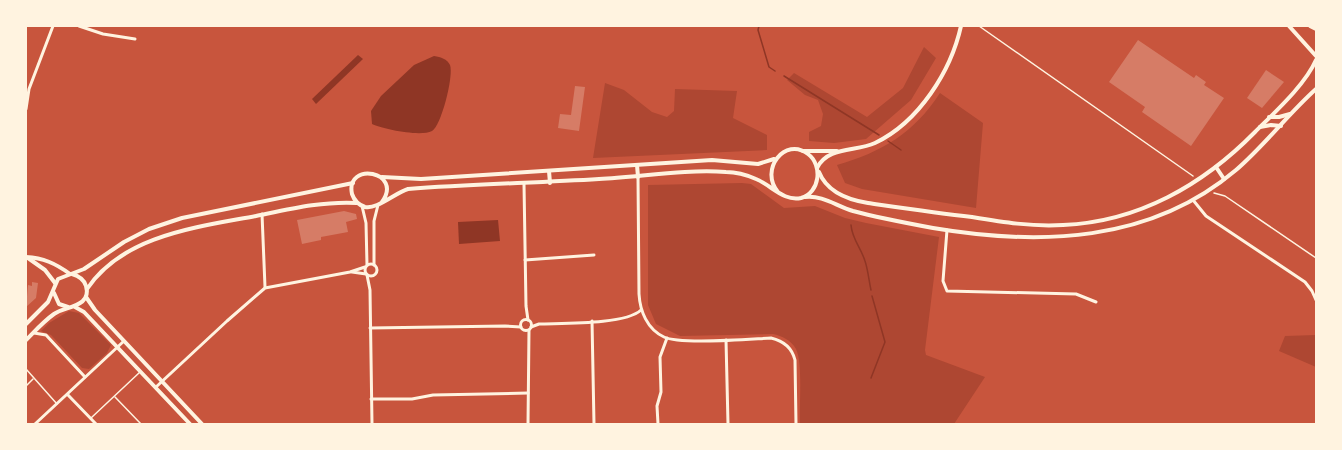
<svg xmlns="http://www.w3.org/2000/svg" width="1342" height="450" font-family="Figtree,sans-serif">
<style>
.green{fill:#ae4732}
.water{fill:#8f3625}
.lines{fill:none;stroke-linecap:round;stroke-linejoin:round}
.stream{stroke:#8f3625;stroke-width:1.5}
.building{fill:#d67c66}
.path{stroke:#fff3e0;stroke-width:1.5}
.service{stroke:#fff3e0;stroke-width:1.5}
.minor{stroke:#fff3e0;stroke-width:3}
.tertiary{stroke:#fff3e0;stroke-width:4}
.secondary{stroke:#fff3e0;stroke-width:4}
</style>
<rect width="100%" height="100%" fill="#c8553d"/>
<!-- green -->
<g class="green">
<path d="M924,47L936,58L911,100L866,139L834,143L809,141V132L821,126L823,114L818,100L805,95L787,80L794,73L867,117L903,88Z"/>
<path d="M605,83L624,90L652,112L667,117L674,111L675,89L737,91L733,118L767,135V150L593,158Z"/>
<path d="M940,93L983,123L976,208L862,189L845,183L837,165C882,152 914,133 940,93Z"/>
<path d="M742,183L751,184L784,208L815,206L845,218L866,223L939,237L925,350L926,355L985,377L954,424H800C799,407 803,363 796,349C791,340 782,336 773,334L680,336L656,324L648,305V185Z"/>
<path d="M69,311L79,313L111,345L107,353L89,369L82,368L51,335L41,331L49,323Z"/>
<path d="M1316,335V367L1279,351L1285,336Z"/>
</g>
<!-- water -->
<g class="water">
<path d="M358,55L363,59L316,104L312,99Z"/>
<path d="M434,56C441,57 447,59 450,65C454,76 441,126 432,131C420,137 383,129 372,124L371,111L381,96L414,65Z"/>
<path d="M498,220L500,241L459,244L458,222Z"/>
</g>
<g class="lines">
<!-- stream -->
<g class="stream">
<path d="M759,26L758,30L769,67L775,71"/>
<path d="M784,76L879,135"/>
<path d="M888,141L901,150"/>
<path d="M851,225C852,239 861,248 865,261C868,270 869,281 871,290"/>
<path d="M871,378L885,342L872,296"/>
</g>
</g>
<!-- building -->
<g class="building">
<path d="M1138,40L1194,78L1196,75L1206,82L1204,85L1224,98L1191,146L1142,112L1145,107L1109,82Z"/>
<path d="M1266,70L1284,82L1262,108L1247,98Z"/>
<path d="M575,86L585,87L579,131L558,128L560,114L571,115Z"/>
<path d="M344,211L356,214L357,219L346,222L348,232L321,237V240L302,244L297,220Z"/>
<path d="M32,282L38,283L36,298L26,307L28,285L32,286Z"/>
</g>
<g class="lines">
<!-- path -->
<g class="path">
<path d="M979,26L1193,176"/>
<path d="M1214,193L1225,196L1316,258"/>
</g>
<!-- service -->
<g class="service">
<path d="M26,369L57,404"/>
<path d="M26,386L33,379"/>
<path d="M115,397L141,424"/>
<path d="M91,418L140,372"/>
</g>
<!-- minor -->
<g class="minor">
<path d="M79,26L103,34L135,39"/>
<path d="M26,109L29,89L53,26"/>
<path d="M638,177L639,294C640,311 647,329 664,337C680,345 750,339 771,338C784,341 792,348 795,360L796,424"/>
<path d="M524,184L526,306L528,320"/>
<path d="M1193,200L1206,216L1305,282L1312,291L1316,300"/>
<path d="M362,206L366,223L367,265"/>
<path d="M262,214L265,287"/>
<path d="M947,230L943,281L947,291L1076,294L1096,302"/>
<path d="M525,260L594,255"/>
<circle cx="371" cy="270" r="6"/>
<path d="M374,265V221L378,205"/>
<path d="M352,272L366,274"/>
<path d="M367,275L370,290L372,424"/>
<circle cx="526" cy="325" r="5.5"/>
<path d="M592,321L594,424"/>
<path d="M531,327L539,324C562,323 625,325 641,310"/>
<path d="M370,328L505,326L521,327"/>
<path d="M34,333L46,335L85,377"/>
<path d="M726,340L728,424"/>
<path d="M156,387L227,321L265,288L350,272L365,267"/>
<path d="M68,395L96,424"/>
<path d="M371,399H412L433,395L528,393"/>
<path d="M35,424L124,341"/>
<path d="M528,424L529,330"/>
<path d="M658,424L657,406L661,392L660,357L667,338"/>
</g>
<!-- tertiary -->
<g class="tertiary">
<path d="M803,151H837"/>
<path d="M817,168C828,146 856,152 875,143C919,122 951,71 961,26"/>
<path d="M86,297L95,310L202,424"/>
<path d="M75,307L84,312L190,424"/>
</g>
<!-- secondary -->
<g class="secondary">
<path d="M1289,26L1316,56"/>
<path d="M1310,26L1316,29"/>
<path d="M1269,117H1279L1290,114"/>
<path d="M1260,127L1271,125L1281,126"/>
<path d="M637,165L638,177"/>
<path d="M1216,167L1224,179"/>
<path d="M549,171L550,183"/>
<path d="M819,172C827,192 849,200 868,203C903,208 937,213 972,217C1002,222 1032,227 1063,225C1138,222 1203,185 1255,132C1275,112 1305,85 1316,60"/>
<path d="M382,177L421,179L712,160L758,164L774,159"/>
<path d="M805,197C823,195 836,206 853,211C879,218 906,223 933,228C1039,246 1150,243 1236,170C1265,145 1288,114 1316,89"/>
<path d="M382,202C404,171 345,161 352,194C354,200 359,205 365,207C376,210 395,193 408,189C471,184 535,183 599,179C640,177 685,169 726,172C736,172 747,175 756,179C771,185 784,202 801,198C820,193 823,165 808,154C785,136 759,170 778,192"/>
<path d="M26,257C43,258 55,263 70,274"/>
<path d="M28,258L45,270L55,283"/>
<path d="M87,289C123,235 198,227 256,216C290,209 323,201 357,203"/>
<path d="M54,293L59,304L68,307"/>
<path d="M26,324L48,302L58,279L84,269L124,242L149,229L182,218L353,183"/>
<path d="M26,340C35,331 44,321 54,314C66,306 92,307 86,286C84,279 79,276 72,274"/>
</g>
</g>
<!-- border -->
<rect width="1342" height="450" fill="none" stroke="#fff3e0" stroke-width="54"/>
</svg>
